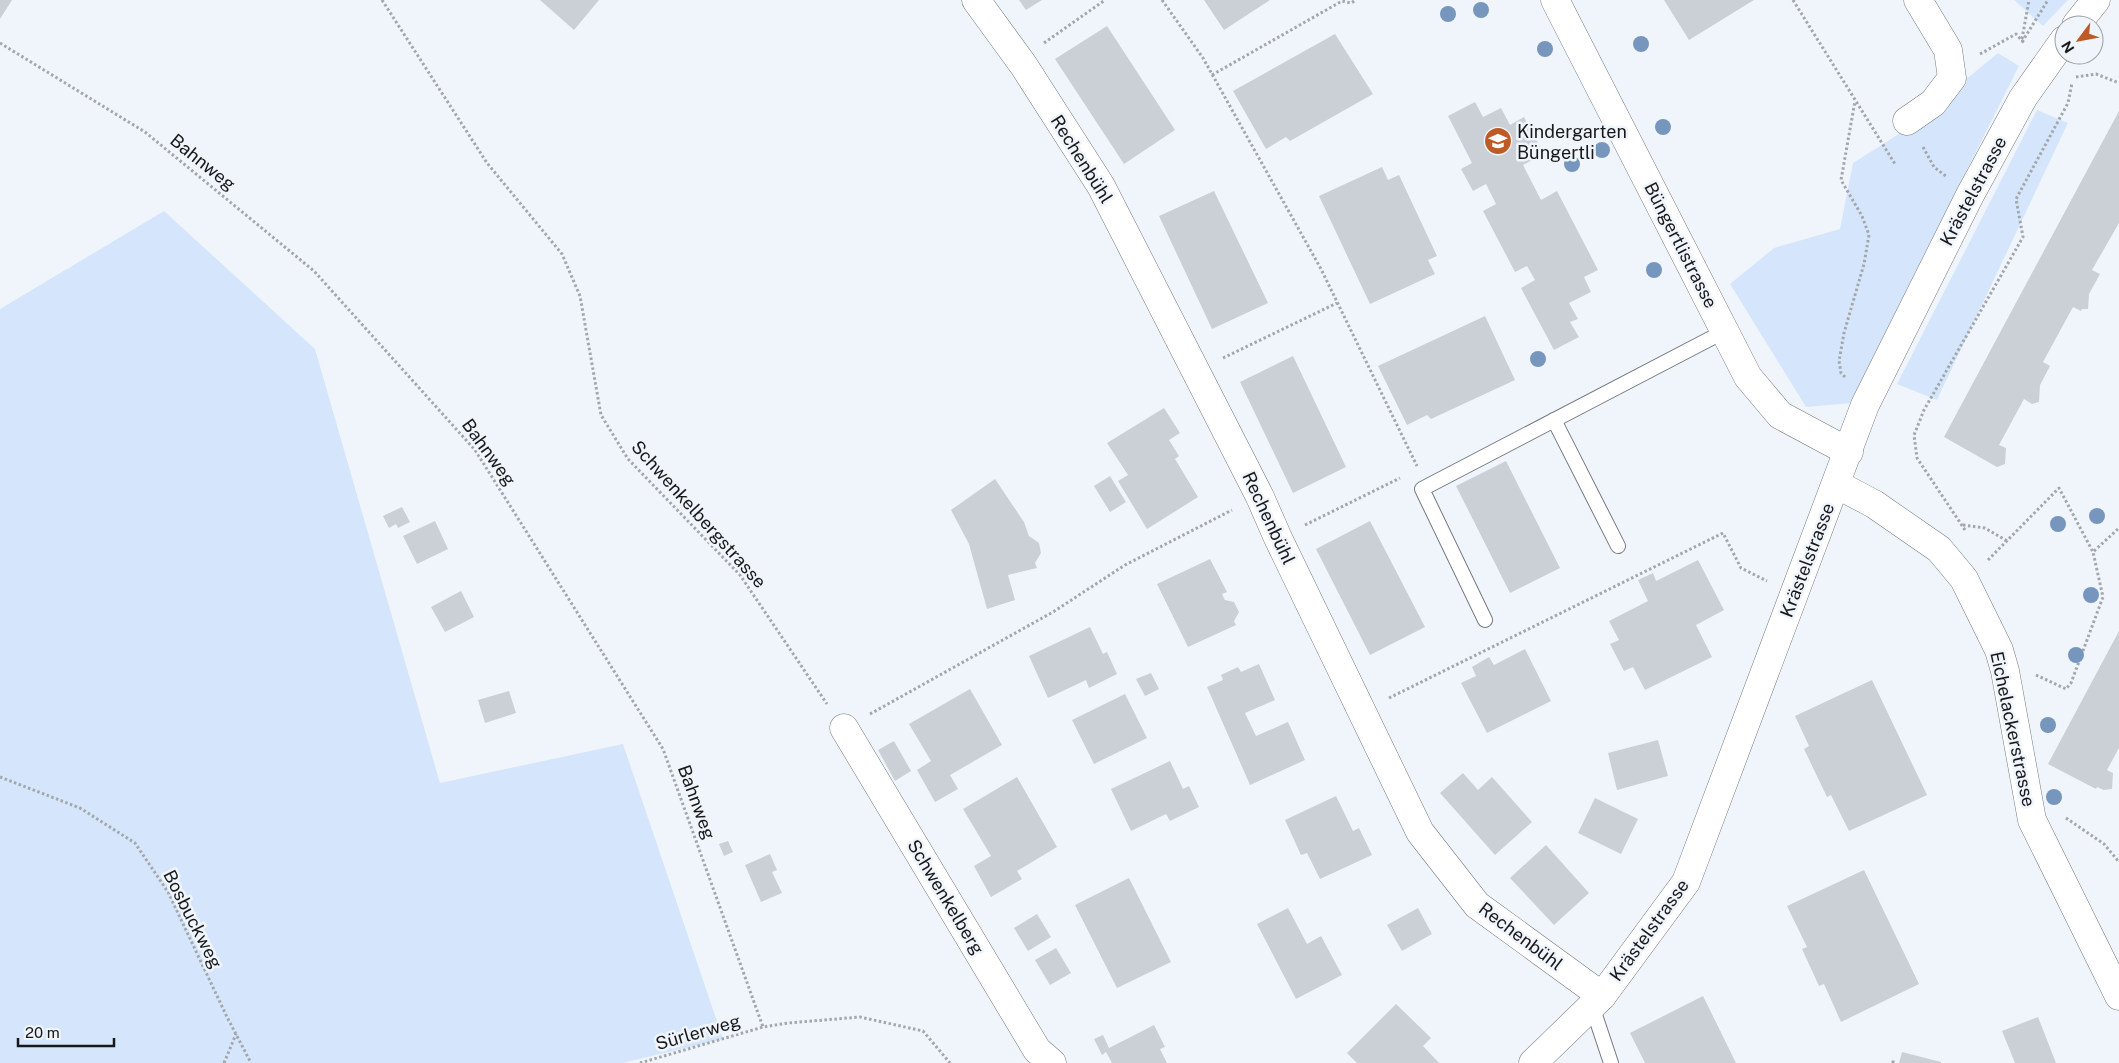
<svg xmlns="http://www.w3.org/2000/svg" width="2119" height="1063" font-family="'Public Sans',sans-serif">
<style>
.green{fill:#d5e6fc}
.building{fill:#cbd0d6}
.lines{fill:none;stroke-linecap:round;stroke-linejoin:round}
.service-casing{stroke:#767a80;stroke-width:16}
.minor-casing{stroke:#767a80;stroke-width:29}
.path{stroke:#a3a7ac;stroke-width:3;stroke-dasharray:2.5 2.5;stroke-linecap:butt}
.service{stroke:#fff;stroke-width:14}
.minor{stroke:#fff;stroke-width:28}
.tree{fill:#7696bd}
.labels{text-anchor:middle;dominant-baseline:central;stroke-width:5;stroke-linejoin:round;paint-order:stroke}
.poi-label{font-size:18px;fill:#16181a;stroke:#f0f5fb;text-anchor:start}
.street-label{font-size:18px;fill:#16181a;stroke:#f0f5fb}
</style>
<rect width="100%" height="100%" fill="#f0f5fb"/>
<!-- green -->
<g class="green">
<path d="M2014,0H2068L2043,26Z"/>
<path d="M1998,53L2019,66L1889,325L1853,403L1806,407L1730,284L1774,248L1840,229L1853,163L1902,132Z"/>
<path d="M2037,110L2068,123L1937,400L1897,384Z"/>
<path d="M164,211L315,349L440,783L623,744L723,1039L623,1063H0V309Z"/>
</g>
<!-- building -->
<g class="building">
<path d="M0,0H12L0,19Z"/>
<path d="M540,0H599L574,30Z"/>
<path d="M1019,0H1042L1026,10Z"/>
<path d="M1204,0H1270L1224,30Z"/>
<path d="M1664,0H1754L1689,40Z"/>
<path d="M1107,26L1175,130L1124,164L1055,59Z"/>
<path d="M1335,34L1373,94L1290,141L1286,137L1266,149L1233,91Z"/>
<path d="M1475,102L1483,117L1501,108L1510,125L1524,117L1544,154L1523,165L1541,200L1557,191L1598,270L1584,277L1591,292L1569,303L1578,319L1570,322L1579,337L1554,350L1521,288L1535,280L1527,266L1515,272L1483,211L1496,204L1486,184L1473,191L1461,169L1472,163L1448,116Z"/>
<path d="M2119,111V223L2092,270L2100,274L2089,294L2088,309H2082L2081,311L2073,307L2043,362L2050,366L2040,385L2039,402L2032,404L2024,399L1999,445L2006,448L2005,464L1997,467L1944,437Z"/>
<path d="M1382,167L1388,180L1399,175L1437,256L1428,260L1435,274L1370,304L1319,196Z"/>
<path d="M1214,191L1268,303L1212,329L1159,216Z"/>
<path d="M1485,316L1515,380L1431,419L1427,415L1407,425L1378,366Z"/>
<path d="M1293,356L1346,467L1293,493L1240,382Z"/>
<path d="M1164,408L1180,433L1169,440L1179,456L1175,459L1198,497L1147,529L1118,481L1128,475L1107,443Z"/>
<path d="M1506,461L1560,568L1510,593L1456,486Z"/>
<path d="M1110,476L1126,502L1110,512L1094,486Z"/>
<path d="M995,479L1024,522L1029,536L1039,543L1041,553L1035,563L1037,568L1008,575L1015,600L987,609L969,544L951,510Z"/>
<path d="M402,507L410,522L398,528L396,524L389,528L383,516Z"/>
<path d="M435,521L448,549L417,564L403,536Z"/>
<path d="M1370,521L1425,627L1370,655L1316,549Z"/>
<path d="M1210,559L1227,592L1222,594L1225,600L1234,602L1239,612L1234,621L1236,625L1188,647L1157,584Z"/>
<path d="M1698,560L1724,610L1696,625L1712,657L1645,690L1633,667L1624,671L1610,644L1619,640L1609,621L1648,601L1638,580L1653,573L1656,581Z"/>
<path d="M461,591L474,617L445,632L431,607Z"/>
<path d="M1090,627L1103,654L1107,652L1117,674L1089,688L1086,680L1048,698L1029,656Z"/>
<path d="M2119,631V748L2107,770L2113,773L2112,789L2104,790L2097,787L2096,789L2048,764Z"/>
<path d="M1525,649L1551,701L1487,733L1461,683L1476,676L1472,667L1489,657L1494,665Z"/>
<path d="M1259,664L1275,700L1245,713L1256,736L1288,722L1305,760L1250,785L1207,687L1223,680L1221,675L1238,667L1241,672Z"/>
<path d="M1151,673L1159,689L1145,696L1136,679Z"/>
<path d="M1872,680L1927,795L1849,831L1831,795L1827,797L1804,749L1809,746L1795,716Z"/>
<path d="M970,689L1002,745L950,775L958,789L935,802L917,770L931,761L909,724Z"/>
<path d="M509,691L516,713L485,723L478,700Z"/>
<path d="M1125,694L1147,738L1094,764L1072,720Z"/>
<path d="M1658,740L1668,776L1617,790L1608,753Z"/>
<path d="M894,741L911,771L895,781L878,750Z"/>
<path d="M1170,761L1183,789L1189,786L1199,807L1170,821L1166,814L1131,831L1111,789Z"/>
<path d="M1463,773L1478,790L1492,777L1532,822L1495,855L1440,793Z"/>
<path d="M1017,777L1057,847L1017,871L1022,879L991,897L974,866L991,856L963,809Z"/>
<path d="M1336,796L1353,831L1359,828L1372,855L1320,879L1307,853L1301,855L1285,820Z"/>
<path d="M1595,798L1638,819L1621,854L1578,833Z"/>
<path d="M728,841L733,852L724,856L719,844Z"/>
<path d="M1546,845L1589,893L1554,925L1510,878Z"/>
<path d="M770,854L777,870L772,872L782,893L761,902L745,865Z"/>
<path d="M1864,870L1919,984L1841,1022L1824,984L1819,986L1802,949L1807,947L1787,906Z"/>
<path d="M1129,878L1171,962L1117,988L1075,905Z"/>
<path d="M1288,908L1307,944L1321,936L1342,975L1296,999L1257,924Z"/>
<path d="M1418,908L1432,934L1402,951L1387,925Z"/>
<path d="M1037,914L1051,937L1028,951L1014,928Z"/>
<path d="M1056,948L1071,973L1050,985L1035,960Z"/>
<path d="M1703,996L1736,1063H1645L1630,1033Z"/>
<path d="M1396,1004L1431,1038L1423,1046L1439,1063H1357L1347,1053Z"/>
<path d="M2038,1017L2056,1063H2015L2002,1031Z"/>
<path d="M1154,1025L1165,1047L1160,1049L1167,1063H1112L1106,1052L1102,1055L1094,1039L1103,1035L1109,1048Z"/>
<path d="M1902,1052L1941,1062V1063H1899Z"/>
</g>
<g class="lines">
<!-- service casing -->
<g class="service-casing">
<g id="service">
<path d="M1554,420L1618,546"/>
<path d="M1485,620L1422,489L1725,331"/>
<path d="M1592,1006L1611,1063"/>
</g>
</g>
<!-- minor casing -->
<g class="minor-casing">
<g id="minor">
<path d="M976,0L1024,66L1101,186L1260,497L1278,538L1420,832L1477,905L1602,996"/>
<path d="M1555,0L1748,377L1780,415L1849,452"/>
<path d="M2076,25L2096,0"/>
<path d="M1907,121L1933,103L1952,78L1948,50L1918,0"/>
<path d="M1836,484L1874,504L1939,549L1964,579L1999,650L2005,671L2032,820L2119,996"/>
<path d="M844,728L1037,1050L1052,1063"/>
<path d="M1533,1063L1602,996L1686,882L1865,405L1970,195L2023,98L2064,40"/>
</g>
</g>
<!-- path -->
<g class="path">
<path d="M382,0L487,163L562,254L580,296L601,415L628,459L740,575L827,704"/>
<path d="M1162,0L1203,58L1321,269L1417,466"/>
<path d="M1793,0L1895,164"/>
<path d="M2022,39L2029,0"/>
<path d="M2022,42L2048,0"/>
<path d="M0,43L145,132L314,271L475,450L663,749L763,1027"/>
<path d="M1044,43L1105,0"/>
<path d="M1980,54L2016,34L2024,43"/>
<path d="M1212,75L1342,1L1351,3L1356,0"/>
<path d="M2076,77L2096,74L2119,83"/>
<path d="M1923,147L1934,167L1947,177"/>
<path d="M1223,358L1337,303"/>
<path d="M1845,377L1841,373L1839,361L1844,333L1864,264L1869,235L1862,216L1841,180L1855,101"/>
<path d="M1305,525L1400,478"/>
<path d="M1963,525L1985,528L2007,541"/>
<path d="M1965,530L1917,458L1914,435L1924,410L2023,237L2016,199L2068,103L2072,83"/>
<path d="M1988,560L2059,488L2093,552L2119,528"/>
<path d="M2036,675L2066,689L2071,683L2103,597L2093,552"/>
<path d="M1389,698L1723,533L1741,568L1767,581"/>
<path d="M870,714L1053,612L1125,565L1232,510"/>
<path d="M0,777L80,808L135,843L168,892L227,1017L251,1063"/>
<path d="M2066,818L2104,844L2119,862"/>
<path d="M224,1063L236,1034"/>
<path d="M640,1063L763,1027L788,1023L860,1017L923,1031L950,1063"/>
<path d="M1893,1063V1060"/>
</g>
<!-- service -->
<use href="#service" class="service"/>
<!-- minor -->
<use href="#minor" class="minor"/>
</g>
<!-- trees -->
<g class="tree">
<circle cx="1481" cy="10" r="8"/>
<circle cx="1448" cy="14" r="8"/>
<circle cx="1641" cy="44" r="8"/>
<circle cx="1545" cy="49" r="8"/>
<circle cx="1663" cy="127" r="8"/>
<circle cx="1602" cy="150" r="8"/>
<circle cx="1572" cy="164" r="8"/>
<circle cx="1654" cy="270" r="8"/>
<circle cx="1538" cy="359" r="8"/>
<circle cx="2097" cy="516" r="8"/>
<circle cx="2058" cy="524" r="8"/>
<circle cx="2091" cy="595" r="8"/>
<circle cx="2076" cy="655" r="8"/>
<circle cx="2048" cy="725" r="8"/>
<circle cx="2054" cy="797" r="8"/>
</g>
<!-- icons -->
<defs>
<g id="school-disc" transform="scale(1.4375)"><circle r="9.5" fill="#be5a25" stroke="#f0f5fb"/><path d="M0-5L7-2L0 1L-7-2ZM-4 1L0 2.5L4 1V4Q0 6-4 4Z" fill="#fff"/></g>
</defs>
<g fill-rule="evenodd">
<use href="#school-disc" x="1498" y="141"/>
</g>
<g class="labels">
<!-- poi labels -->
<g class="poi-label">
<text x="1517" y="131">Kindergarten<tspan x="1517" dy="21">Büngertli</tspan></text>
</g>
<!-- street labels -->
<g class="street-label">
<text transform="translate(1082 159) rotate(58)">Rechenbühl</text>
<text transform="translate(203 162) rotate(39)">Bahnweg</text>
<text transform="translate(1973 191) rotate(-62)">Krästelstrasse</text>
<text transform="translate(1681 245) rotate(63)">Büngertlistrasse</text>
<text transform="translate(489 452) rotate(54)">Bahnweg</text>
<text transform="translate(699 514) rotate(48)">Schwenkelbergstrasse</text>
<text transform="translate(1269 518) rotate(65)">Rechenbühl</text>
<text transform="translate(1807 560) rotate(-69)">Krästelstrasse</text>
<text transform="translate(2013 729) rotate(78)">Eichelackerstrasse</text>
<text transform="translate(697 802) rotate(70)">Bahnweg</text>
<text transform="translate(946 897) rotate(59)">Schwenkelberg</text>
<text transform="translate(193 919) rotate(63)">Bosbuckweg</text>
<text transform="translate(1649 930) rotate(-54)">Krästelstrasse</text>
<text transform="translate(1521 936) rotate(37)">Rechenbühl</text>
<text transform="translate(698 1032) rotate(-16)">Sürlerweg</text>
</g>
</g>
<!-- north arrow -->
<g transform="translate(2079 40) rotate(238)"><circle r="24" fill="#f0f5fb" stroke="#999da1"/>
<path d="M0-4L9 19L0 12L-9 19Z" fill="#be5a25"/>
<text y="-8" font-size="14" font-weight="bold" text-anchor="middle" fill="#16181a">N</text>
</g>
<!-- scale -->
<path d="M18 1038v8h96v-8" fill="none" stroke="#16181a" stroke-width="2.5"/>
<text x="25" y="1038" font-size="15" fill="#16181a" stroke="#f0f5fb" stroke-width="4" paint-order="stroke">20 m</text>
</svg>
